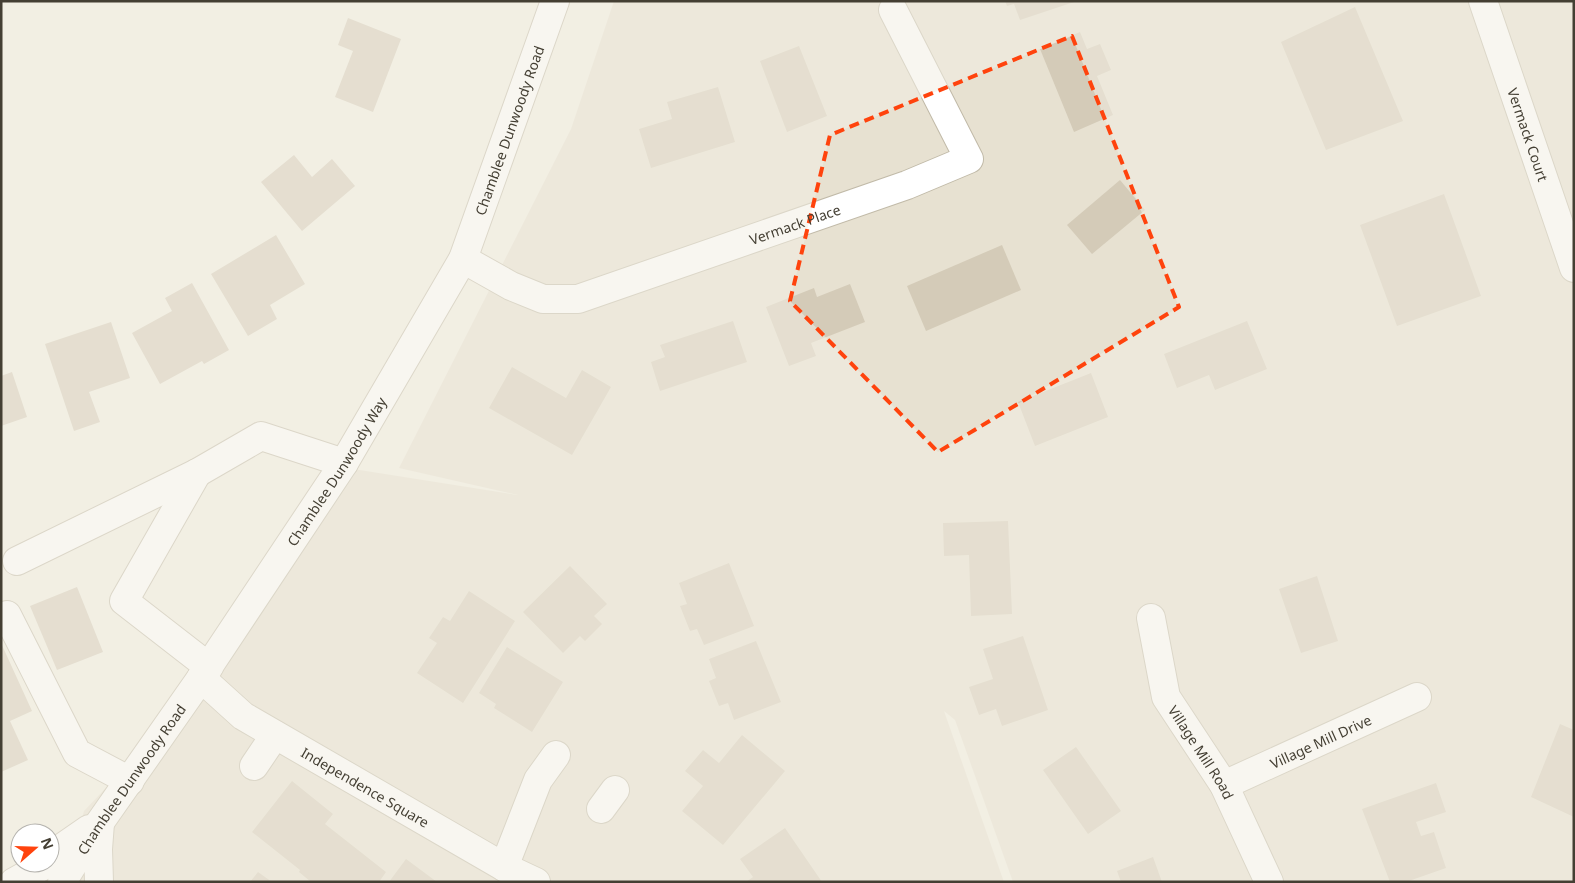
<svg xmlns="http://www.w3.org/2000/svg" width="1575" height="883" font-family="'Noto Sans',sans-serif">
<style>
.residential{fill:#e7e1d1}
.building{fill:#d4cbb8}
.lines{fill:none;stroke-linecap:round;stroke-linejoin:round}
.minor-casing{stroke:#c1baa8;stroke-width:30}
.minor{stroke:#fff;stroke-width:28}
.marked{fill:none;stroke:#ff430d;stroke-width:4;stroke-dasharray:10 6;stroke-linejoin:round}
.labels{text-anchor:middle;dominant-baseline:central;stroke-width:4.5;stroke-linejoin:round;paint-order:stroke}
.street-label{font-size:14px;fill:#443f33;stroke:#fff}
</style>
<rect width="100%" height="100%" fill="#f2efe3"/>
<!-- residential -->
<path class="residential" d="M614,1H1574V882H1013L955,720L944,711L1004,882H64L84,811L153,738L328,465L518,495L399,468L571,129Z"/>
<!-- building -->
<g class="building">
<path d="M1005,1H1074V2L1020,20L1014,4L1007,6Z"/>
<path d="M1355,7L1403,121L1326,150L1281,42Z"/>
<path d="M348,18L401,39L373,112L335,97L353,51L338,45Z"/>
<path d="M1080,32L1087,49L1100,44L1111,70L1097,76L1113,115L1074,132L1040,49Z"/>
<path d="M799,46L827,116L787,132L760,61Z"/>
<path d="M718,87L735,142L651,168L639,129L672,119L667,102Z"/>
<path d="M294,155L312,177L332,159L355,186L302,231L261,182Z"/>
<path d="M1120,180L1145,210L1092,254L1067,225Z"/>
<path d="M1444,194L1481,296L1397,326L1360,225Z"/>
<path d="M276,235L305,284L270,305L277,319L248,336L211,274Z"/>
<path d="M1002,245L1021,290L926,331L907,286Z"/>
<path d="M192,283L229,350L204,364L202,361L160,384L132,333L172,311L165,298Z"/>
<path d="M850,284L865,322L811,343L816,356L789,366L766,307L814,288L817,297Z"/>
<path d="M733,321L747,362L660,391L651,362L665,357L660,345Z"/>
<path d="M1247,321L1267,369L1215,390L1209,375L1177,388L1164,354Z"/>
<path d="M111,322L130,378L89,392L100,422L74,431L45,344Z"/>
<path d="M512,367L566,398L582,370L611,387L572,455L489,408Z"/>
<path d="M12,372L27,417L1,426V376Z"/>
<path d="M1091,373L1108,417L1035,446L1018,402Z"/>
<path d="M1008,521L1012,614L971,616L969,555L944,556L943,523Z"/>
<path d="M729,563L754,626L704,645L697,629L690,631L680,606L687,604L679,583Z"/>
<path d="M570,566L607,604L594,616L602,624L585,641L580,636L563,653L523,612Z"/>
<path d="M1317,576L1338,641L1301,653L1279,589Z"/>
<path d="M77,587L103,652L57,670L30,606Z"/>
<path d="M469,591L515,621L463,703L417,673L437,643L429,638L443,617L450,621Z"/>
<path d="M1023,636L1048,710L1002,726L996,709L979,715L969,687L993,679L983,649Z"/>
<path d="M756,641L781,702L734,720L728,703L719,706L709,681L716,678L709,659Z"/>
<path d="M1,643L32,711L10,721L28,760L1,772Z"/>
<path d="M507,647L563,682L532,732L494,708L496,704L479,693Z"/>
<path d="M1560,724L1574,730V817L1531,797Z"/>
<path d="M742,735L785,771L723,845L682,811L703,786L685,771L703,750L719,763Z"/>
<path d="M1076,747L1121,811L1088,834L1043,770Z"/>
<path d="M292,781L333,814L325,824L386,872L379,882H311L299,872L300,870L252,832Z"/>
<path d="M1436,783L1446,812L1416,822L1421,836L1434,832L1446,868L1406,882H1390L1362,809Z"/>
<path d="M785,828L822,882H746L753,877L740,859Z"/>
<path d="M1153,857L1162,882H1121L1117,871Z"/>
<path d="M406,859L437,882H389Z"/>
<path d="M258,872L272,882H250Z"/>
</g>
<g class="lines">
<!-- minor casing -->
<g class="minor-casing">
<g id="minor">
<path id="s1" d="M1483,1L1574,268"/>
<path id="s2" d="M463,259L511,286L543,299H578L907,185L969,159L893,10"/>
<path d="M197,473L124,601L209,667"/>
<path d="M17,561L197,473L261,436L344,463"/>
<path d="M1,617L7,615L77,753L130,781"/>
<path id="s3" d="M1151,618L1166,697L1224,785L1269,882"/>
<path id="s4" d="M201,678L243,716L504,867L536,882"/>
<path d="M254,766L275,735"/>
<path id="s5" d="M1224,785L1417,697"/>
<path d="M601,809L615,790"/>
<path d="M50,859L63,847L89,829"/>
<path d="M504,867L538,780L556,755"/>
<path d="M14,882L41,867L45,863"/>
<path id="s6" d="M62,882L96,828L201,678L344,463L463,259L555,1"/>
<path d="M99,882L98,849L100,823"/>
</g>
</g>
<!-- minor -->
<use href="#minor" class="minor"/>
</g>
<!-- marked area -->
<path d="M0 0H1575V883H0ZM1072,36L1179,307L938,452L790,301L830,135Z" fill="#f2efe3" fill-opacity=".55" fill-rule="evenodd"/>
<path class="marked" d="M1072,36L1179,307L938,452L790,301L830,135Z"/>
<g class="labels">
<!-- street labels -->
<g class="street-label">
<text stroke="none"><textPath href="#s6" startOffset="878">Chamblee Dunwoody Road</textPath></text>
<text stroke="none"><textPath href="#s1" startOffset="141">Vermack Court</textPath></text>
<text stroke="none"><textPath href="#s2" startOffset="354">Vermack Place</textPath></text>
<text stroke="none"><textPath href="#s6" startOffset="494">Chamblee Dunwoody Way</textPath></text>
<text stroke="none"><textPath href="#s5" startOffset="106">Village Mill Drive</textPath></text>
<text stroke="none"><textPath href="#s3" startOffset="146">Village Mill Road</textPath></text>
<text stroke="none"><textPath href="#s6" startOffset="124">Chamblee Dunwoody Road</textPath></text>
<text stroke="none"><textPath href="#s4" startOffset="198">Independence Square</textPath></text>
</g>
</g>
<!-- border -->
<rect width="1575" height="883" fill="none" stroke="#443f33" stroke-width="5"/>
<!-- north arrow -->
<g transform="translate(35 848) rotate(70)"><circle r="24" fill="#ffffff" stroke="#b4b2ad"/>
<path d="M0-4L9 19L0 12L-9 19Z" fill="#ff430d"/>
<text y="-8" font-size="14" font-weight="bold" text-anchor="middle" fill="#443f33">N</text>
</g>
</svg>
